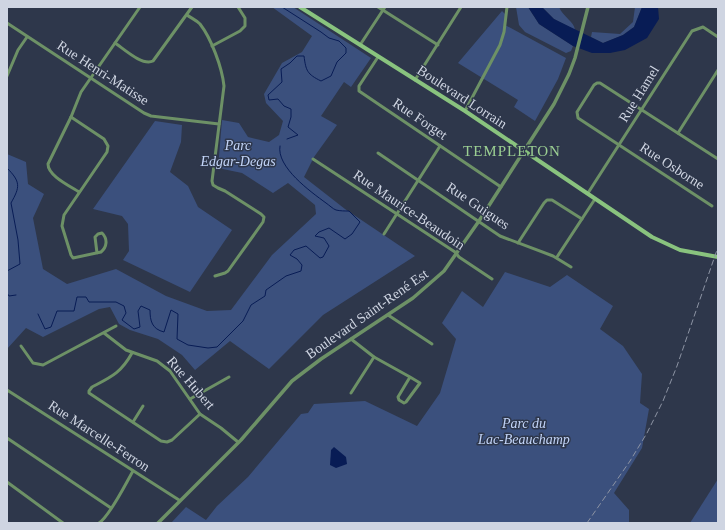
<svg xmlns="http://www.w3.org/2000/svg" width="725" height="530" font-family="'Times New Roman',serif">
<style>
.green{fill:#3b507d}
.water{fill:#081c55}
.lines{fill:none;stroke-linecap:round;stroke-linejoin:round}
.stream{stroke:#081c55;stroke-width:1}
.minor{stroke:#6d9166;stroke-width:3}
.tertiary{stroke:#6d9166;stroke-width:3.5}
.secondary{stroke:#89c37e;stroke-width:4}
.rail{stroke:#8d94a4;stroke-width:1;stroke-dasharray:6 3;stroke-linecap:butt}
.labels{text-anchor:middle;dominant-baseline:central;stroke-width:3;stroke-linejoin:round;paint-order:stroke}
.street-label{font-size:14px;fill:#cfd5e2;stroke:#2e374b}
.park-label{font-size:14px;font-style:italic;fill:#c2d4f8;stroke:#2e374b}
.neighbourhood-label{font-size:15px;letter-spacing:1px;fill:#9bcf92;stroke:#2e374b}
</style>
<rect width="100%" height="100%" fill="#2e374b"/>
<!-- green -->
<g class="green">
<path d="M272,7H293L371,58L351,87L344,82L321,116L337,125L314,157L304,177L345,209L415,256L323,315L269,369L230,341L195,370L182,355L158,339L130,330L119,324L110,307L99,309L43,337L26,328L7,349V154L26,162L28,184L44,194L33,218L43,269L67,284L116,269L166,296L207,311L231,310L272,255L316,214L315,205L288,183L273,193L242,173L218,168L222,120L239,123L248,137L269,142L279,135L283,121L266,103L264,94L282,63L302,52L312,36Z"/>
<path d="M516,7H528L539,24L573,46L571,51L566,53L525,32L519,25Z"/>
<path d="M542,7H559C563,17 574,21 575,30L554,19Z"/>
<path d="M635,7H642L634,27L623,35L603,43L591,37L592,32L620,34L633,22Z"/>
<path d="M502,11L506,15L505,25L566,58L558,79L535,121L514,107L518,100L458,63Z"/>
<path d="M155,121L182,125L181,142L170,172L188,186L198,207L232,230L190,292L123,260L129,251L128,224L122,216L93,209Z"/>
<path d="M505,272L550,287L567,275L613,306L600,329L623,346L642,374L640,403L649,409L642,448L614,493L629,510V523H171L186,507L206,520L217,506L248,477L301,414L308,413L314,404L365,401L417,426L440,393L456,339L442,323L462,291L483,307Z"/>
<path d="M718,479V523H690Z"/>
</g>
<!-- water -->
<g class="water">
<path d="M528,7H542L554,19L603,43L623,35L634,27L642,7H658L659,19L647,38L625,50L610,53H592L573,46L539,24Z"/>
<path d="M334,447L346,457L347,464L336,468L330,465L331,450Z"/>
</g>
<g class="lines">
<!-- stream -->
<g class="stream">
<path d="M282,7L321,32L329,38L339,41L346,48V53L337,62L331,76L321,81C307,74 306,71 304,56H297L290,63L281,69L282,82L268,95L269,100L278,99L284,106L291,109V117L288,127L298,135L287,139"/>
<path d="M7,168C21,182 20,187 11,203L18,240L20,264L7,271"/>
<path d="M7,293L9,296L16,295"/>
<path d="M38,314L45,329L51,327L57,311H74L77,297H86L89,302H116L124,306L126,313L122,320L134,329L140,327L138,311L141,306L150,310C150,321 152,329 164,332L171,310L178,314L177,339L188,345L208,348L217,347L243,321L251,305L265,296L266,290L286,276L301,271L302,265L297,259L290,255L294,250L306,246L320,258L323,257L329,246L324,238L315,236L319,232L329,228L345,239L352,234L360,222L349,211C345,211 340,211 336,210C333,209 329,205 326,203C311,192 276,167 280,146"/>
</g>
<!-- minor -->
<g class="minor">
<path d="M378,7L438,45"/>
<path d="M187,15C191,18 196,20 200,24C211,38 222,67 224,86L212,181L213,185L218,188L225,191L261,214L264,217L263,222L228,271L225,273L215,276"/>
<path d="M7,23L144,113L151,116L219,124"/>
<path d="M115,43C124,49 142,66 153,61L192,7"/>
<path d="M360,45L385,7"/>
<path d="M212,46L240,31L245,26V18L238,7"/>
<path d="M378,57L359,86V91L501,187"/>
<path d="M7,76L18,50L27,37"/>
<path d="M415,80L461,7"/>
<path d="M465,111L500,45L504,32L507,7"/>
<path d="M71,117L104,139L108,146L107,152L64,215L62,226L71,255L73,258L101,252C107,247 108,239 102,233L98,234L95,237L97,253"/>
<path d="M678,133L718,70"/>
<path d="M378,153L500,236L553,256L571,267"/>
<path d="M313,159L455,252L459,257L492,279"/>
<path d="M79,192C70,186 48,176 48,164L71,117L81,92L140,7"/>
<path d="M588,193L692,31L703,27L718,37"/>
<path d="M712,206L578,118L577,112L594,85L597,83H600L718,159"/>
<path d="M384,234L440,146"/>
<path d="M518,243L544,203L547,200H552L582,219"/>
<path d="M557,257L595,199"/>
<path d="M388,315L432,344"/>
<path d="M104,333L126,350L157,361L170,371L200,414L221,428L238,442"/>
<path d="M351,339L374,357L410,377L398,397L399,400L404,403L406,402L420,383L410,377"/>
<path d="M21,346L33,363L43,365L116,326"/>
<path d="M132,353C121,373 111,377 92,387L89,391V393L161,441L167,442L172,440L200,414"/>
<path d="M7,390L179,500"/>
<path d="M351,393L374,357"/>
<path d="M190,399L229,377"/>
<path d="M133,422L143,406"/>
<path d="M7,438L111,508"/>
<path d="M7,482L63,523"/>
<path d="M99,523C110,516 126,483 133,471"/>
</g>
<!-- tertiary -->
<path class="tertiary" d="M158,523L241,440L292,381L321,359L413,298L444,271L479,221L554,104L569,74L575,58L588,7"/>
<!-- secondary -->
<path class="secondary" d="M300,7L465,111L652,237L680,250L718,257"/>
<!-- rail -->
<path class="rail" d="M587,523L630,461L647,433L663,401L677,366L718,247"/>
</g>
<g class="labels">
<!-- street labels -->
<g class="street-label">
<text transform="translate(103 73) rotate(33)">Rue Henri-Matisse</text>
<text transform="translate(639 94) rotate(-58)">Rue Hamel</text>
<text transform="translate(462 97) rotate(33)">Boulevard Lorrain</text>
<text transform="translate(420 119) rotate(34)">Rue Forget</text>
<text transform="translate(672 166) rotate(33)">Rue Osborne</text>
<text transform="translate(478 206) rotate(34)">Rue Guigues</text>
<text transform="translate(409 210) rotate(34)">Rue Maurice-Beaudoin</text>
<text transform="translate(367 314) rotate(-35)">Boulevard Saint-René Est</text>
<text transform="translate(191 383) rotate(49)">Rue Hubert</text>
<text transform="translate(99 436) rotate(33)">Rue Marcelle-Ferron</text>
</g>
<!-- park labels -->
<g class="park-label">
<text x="238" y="145">Parc<tspan x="238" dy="16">Edgar-Degas</tspan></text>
<text x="524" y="423">Parc du<tspan x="524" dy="16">Lac-Beauchamp</tspan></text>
</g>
<!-- neighbourhood labels -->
<g class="neighbourhood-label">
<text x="512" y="151">TEMPLETON</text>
</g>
</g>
<!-- border -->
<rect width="725" height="530" fill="none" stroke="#cfd5e2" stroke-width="16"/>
</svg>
